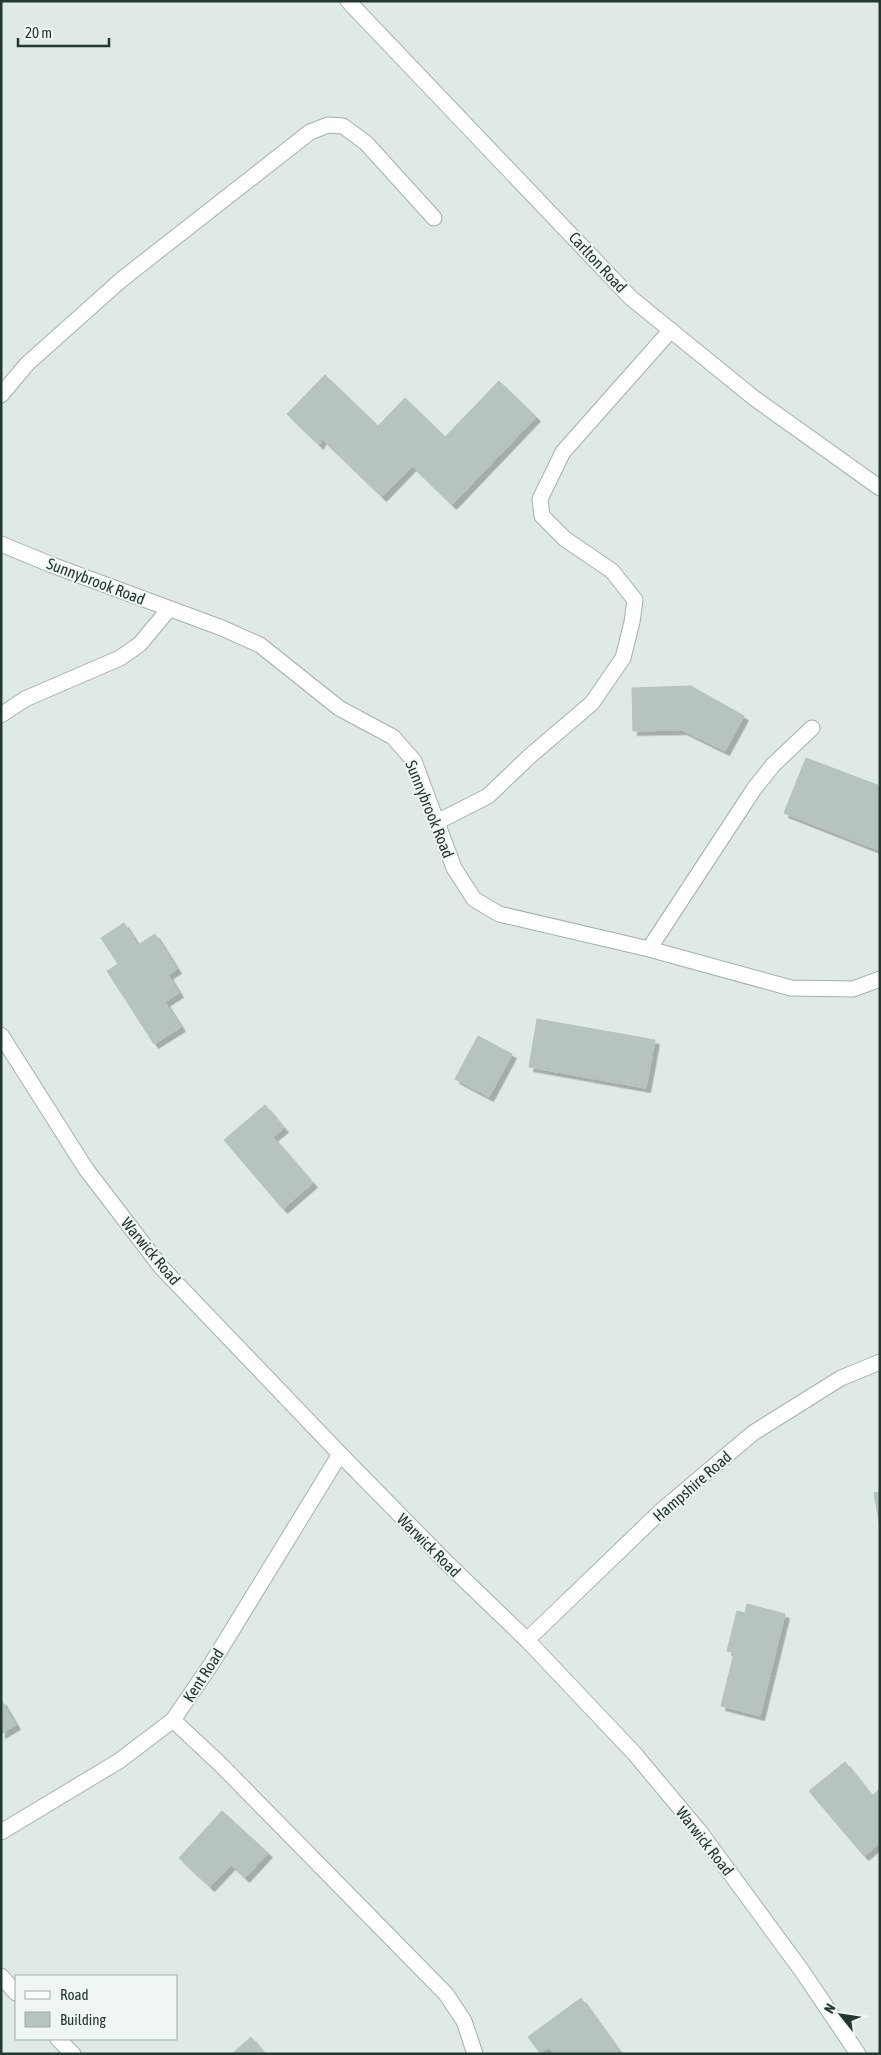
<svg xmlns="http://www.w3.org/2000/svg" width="881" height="2055" font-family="'Asap Condensed',sans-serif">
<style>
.building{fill:#b6c4bd;stroke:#b3c3bb;filter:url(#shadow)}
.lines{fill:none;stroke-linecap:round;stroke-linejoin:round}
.minor-casing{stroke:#a3b1ab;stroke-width:17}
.minor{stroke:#fff;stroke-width:15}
.labels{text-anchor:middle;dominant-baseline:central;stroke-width:4;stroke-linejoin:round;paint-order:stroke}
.street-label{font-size:16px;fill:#223931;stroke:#f0f7f3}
</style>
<defs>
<filter id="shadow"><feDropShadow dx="4.5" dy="4.5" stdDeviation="0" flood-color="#0004"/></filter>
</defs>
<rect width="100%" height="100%" fill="#e0eae5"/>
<!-- building -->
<g class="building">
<path d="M325,375L378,426L405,398L445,437L499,381L536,417L452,505L412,466L382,497L322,439L319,445L287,414Z"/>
<path d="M691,686L744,716L725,751L682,730L633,731L632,688Z"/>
<path d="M806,758L880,786V846L878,850L784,813Z"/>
<path d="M124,923L138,945L155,934L177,969L168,975L179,993L165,1002L181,1027L154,1044L107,971L118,964L101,938Z"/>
<path d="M537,1019L655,1040L646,1088L529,1067Z"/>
<path d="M478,1036L512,1054L489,1097L455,1079Z"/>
<path d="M265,1105L284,1128L273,1137L313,1183L283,1209L224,1140Z"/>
<path d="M880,1492V1527L874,1493Z"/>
<path d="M747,1604L785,1614L760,1716L721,1706L734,1653L727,1651L737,1611L745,1613Z"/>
<path d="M1,1700L16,1725L1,1734Z"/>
<path d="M845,1762L872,1796L880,1789V1843L864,1856L809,1791Z"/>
<path d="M222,1811L268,1853L245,1878L231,1865L210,1887L179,1858Z"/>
<path d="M581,1998L619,2051L615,2054H554L549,2047L540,2053L528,2037Z"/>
<path d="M251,2037L265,2054H232Z"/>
</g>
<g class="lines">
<!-- minor casing -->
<g class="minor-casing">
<g id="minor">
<path d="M348,1L631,298L754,398L880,488"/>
<path d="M1,395L27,364L121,280L310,132L328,125L343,126L366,143L434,218"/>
<path d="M1,544L52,565L222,628L260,645L339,708L393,737L414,761L454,868L474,899L499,914L649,949L791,988L853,989L880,979"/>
<path d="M1,715L25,699L120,658L140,644L169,609"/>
<path d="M437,822L488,796L531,755L592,703L623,658L632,622L635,600L612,571L565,539L542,516L540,499L563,452L671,330"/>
<path d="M649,949L754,789L773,765L812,728"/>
<path d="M1,1035L86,1169L161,1267L340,1454L449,1565L527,1640L634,1753L700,1832L802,1971L858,2054"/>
<path d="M527,1640L661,1511L753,1433L841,1378L880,1362"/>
<path d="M173,1720L220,1764L446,1994L464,2021L475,2054"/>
<path d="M1,1832L119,1761L173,1720L212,1663L340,1454"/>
<path d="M1,1976L16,1993"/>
<path d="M58,2039L73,2054"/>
</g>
</g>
<!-- minor -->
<use href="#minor" class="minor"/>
</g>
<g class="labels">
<!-- street labels -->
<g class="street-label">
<text transform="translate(598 262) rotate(47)">Carlton Road</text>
<text transform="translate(96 581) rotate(21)">Sunnybrook Road</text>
<text transform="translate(430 809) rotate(68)">Sunnybrook Road</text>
<text transform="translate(151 1251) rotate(50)">Warwick Road</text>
<text transform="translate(692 1486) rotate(-41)">Hampshire Road</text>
<text transform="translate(429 1545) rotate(45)">Warwick Road</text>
<text transform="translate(203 1675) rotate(-57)">Kent Road</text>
<text transform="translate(705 1841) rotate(52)">Warwick Road</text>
</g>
</g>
<!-- border -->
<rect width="881" height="2055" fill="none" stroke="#223931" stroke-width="5"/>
<!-- legend -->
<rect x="15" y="1975" width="162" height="65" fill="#f0f7f3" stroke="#9eaba5"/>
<rect x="25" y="1991" width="25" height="8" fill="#ffffff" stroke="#9eaba5"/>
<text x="60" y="2000" font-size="15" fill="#223931">Road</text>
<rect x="25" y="2012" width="25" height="15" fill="#b6c4bd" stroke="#9eaba5"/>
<text x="60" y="2025" font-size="15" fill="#223931">Building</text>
<!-- north arrow -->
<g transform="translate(841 2015) rotate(300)" stroke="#f0f7f3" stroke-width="4" paint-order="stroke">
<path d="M0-4L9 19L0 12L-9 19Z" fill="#223931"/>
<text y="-8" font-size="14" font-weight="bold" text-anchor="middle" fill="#223931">N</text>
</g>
<!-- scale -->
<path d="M18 38v8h91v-8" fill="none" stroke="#223931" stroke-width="2.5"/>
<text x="25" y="38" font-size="15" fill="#223931" stroke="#f0f7f3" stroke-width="4" paint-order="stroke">20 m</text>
</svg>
